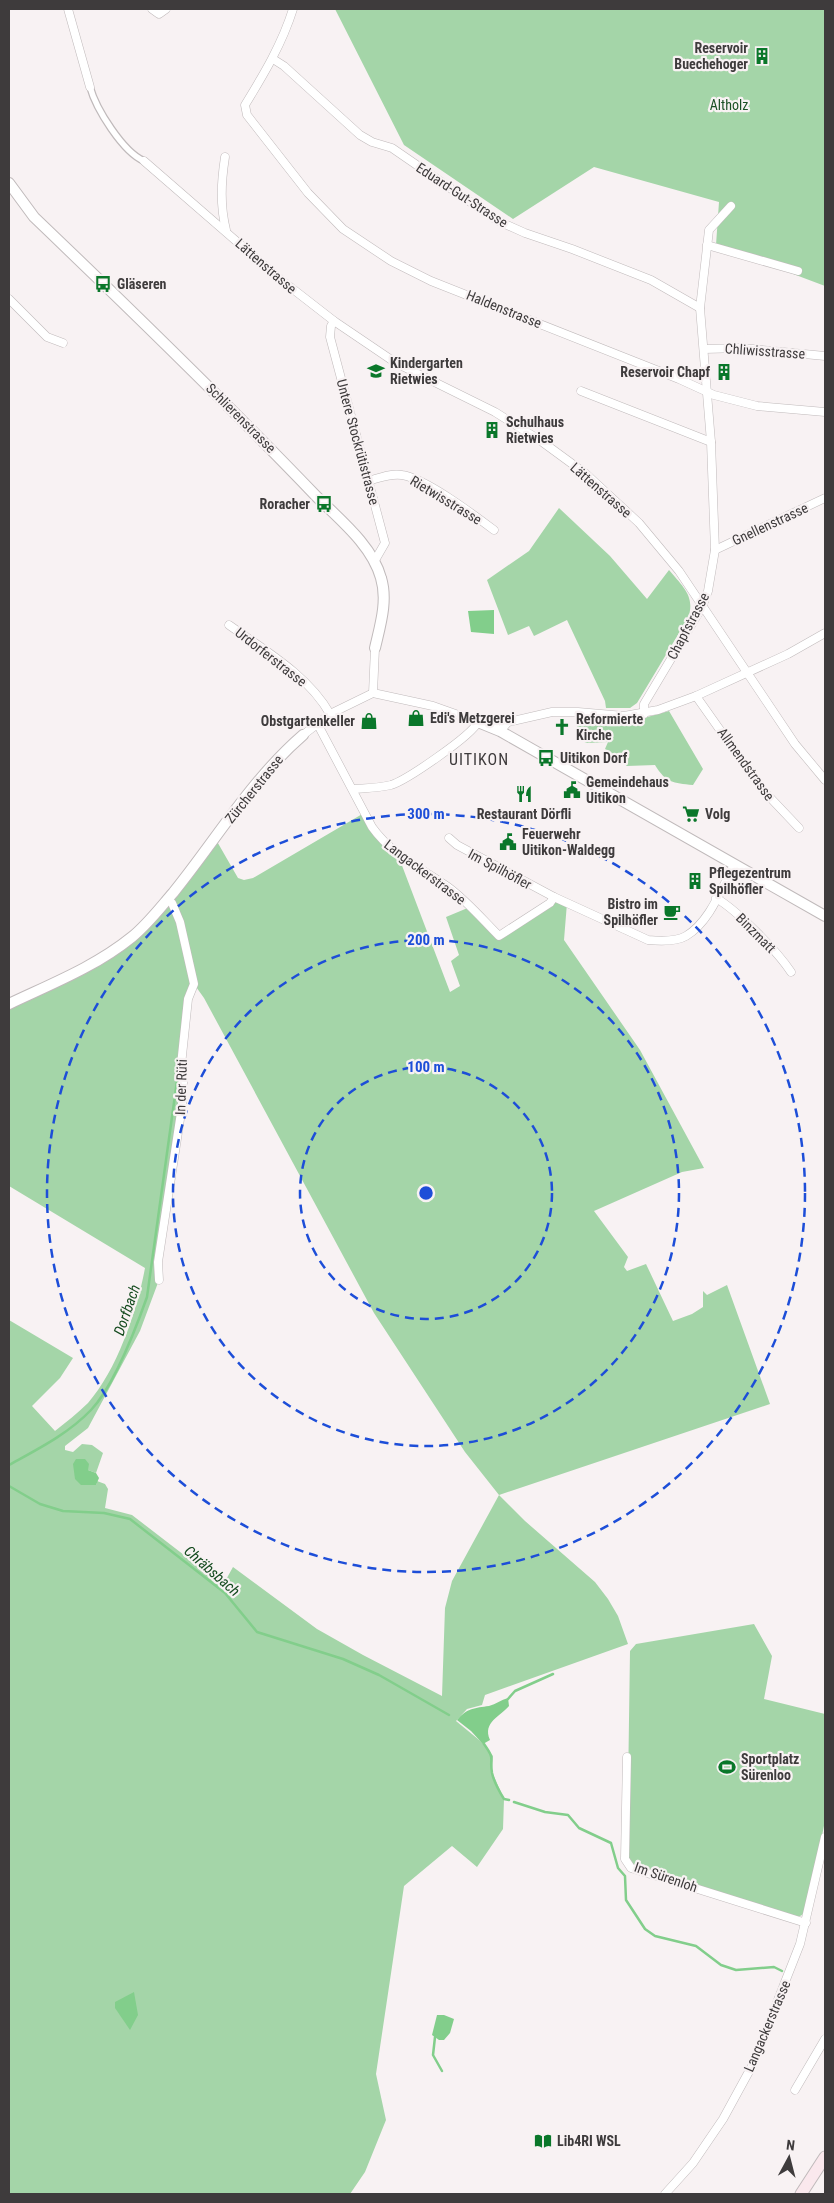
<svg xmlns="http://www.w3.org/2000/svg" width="834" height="2203" font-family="'Roboto Condensed',sans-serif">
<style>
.green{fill:#a4d5a8;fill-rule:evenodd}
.water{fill:#82ce8b}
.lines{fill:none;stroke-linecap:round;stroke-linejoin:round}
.stream{stroke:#82ce8b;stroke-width:2.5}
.pedestrian-casing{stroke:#c0babb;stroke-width:8}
.minor-casing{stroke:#c0babb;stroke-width:9}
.tertiary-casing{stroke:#c0babb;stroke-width:12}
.secondary-casing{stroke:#c0babb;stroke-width:13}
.pedestrian{stroke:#fff;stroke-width:5.5}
.minor{stroke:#fff;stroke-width:8}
.tertiary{stroke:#fff;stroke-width:10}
.secondary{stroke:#fae8ed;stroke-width:11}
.ring{fill:none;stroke:#1d4ed8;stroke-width:2.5;stroke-dasharray:9 6}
.labels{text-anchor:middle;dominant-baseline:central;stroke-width:4.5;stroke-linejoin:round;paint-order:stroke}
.poi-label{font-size:14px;font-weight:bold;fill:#3e3b3c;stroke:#f8f2f3;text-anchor:start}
.park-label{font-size:14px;fill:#1b5024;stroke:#f8f2f3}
.street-label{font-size:14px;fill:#3e3b3c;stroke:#f8f2f3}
.water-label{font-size:15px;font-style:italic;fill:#164c20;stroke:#f8f2f3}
.quarter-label{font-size:16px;letter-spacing:1px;fill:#3e3b3c;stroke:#f8f2f3}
.centre{fill:#1d4ed8;stroke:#f8f2f3;stroke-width:2.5}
.ring-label{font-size:15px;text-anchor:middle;font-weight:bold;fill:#1d4ed8;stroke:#f8f2f3;stroke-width:4.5;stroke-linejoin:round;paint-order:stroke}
</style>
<rect width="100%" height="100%" fill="#f8f2f3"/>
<!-- green -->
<g class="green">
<path d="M335,9H825V286L716,245L719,202L594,167L513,219L404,145Z"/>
<path d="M559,508L610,556L647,599L669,570C682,586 696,596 688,618L637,703L630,708H606L605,701L567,620L534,636L529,626L508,635L487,580L529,551Z"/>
<path d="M669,711L703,769L693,785C673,783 666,783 655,765L627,766L605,749L608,742L587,743L576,739L578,720L583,717L626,723Z"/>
<path d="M364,813L398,855L450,992L460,986L451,961L459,955L446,917L470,907L499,936L554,897L567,903L564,940L640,1050L704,1168L682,1172L594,1211L628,1257L624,1267L627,1271L646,1264L673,1321L692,1314L703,1307V1291L707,1295L727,1285L770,1404L499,1495L525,1521L595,1582L608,1599L618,1616L628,1644L485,1695L482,1705L467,1709L456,1721L484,1744L493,1756L492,1772L504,1799L503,1829L477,1867L452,1846L404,1886L376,2074L386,2120L365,2172L350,2194H9V1320L73,1358L60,1378L32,1406L55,1431C66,1422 78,1413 88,1403C117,1370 137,1311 145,1268L9,1186V1004L133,936L215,838L238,878L244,880L253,878ZM194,984L204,998L374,1313L465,1452L499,1495L452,1581L445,1608L442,1696L363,1655L317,1629L233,1567L223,1585L132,1515L105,1508L108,1489L105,1484L97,1481L96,1485L76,1459L88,1470L96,1473L103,1453L92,1445L82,1444L73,1452L65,1450V1446L88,1428L140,1331L159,1280L183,1082L188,999Z"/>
<path d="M754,1624L772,1656L764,1699L825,1714V1821L807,1908L802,1915L798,1917L632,1865L627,1859L630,1651L636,1644Z"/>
</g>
<!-- water -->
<g class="water">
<path d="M494,610V634L471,632L468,611Z"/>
<path d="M76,1459H85L89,1464L88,1470L96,1473L99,1478L96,1485H81L75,1479L73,1464Z"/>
<path d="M508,1698L509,1706C501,1716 482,1722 490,1740L483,1744L471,1731L457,1720C467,1708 475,1708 489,1706C496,1704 501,1700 508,1698Z"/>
<path d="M134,1992L138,2015L130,2030L115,2008V2002Z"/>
<path d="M437,2015H444L454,2019L450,2033L444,2040H439L432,2035Z"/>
</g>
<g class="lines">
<!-- stream -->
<g class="stream">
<path d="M9,1465C38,1449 68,1434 91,1410C114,1386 136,1328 147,1297L177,1081"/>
<path d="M9,1486L40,1504L63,1511L104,1513L130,1519L225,1593L257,1632L343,1659L379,1675L449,1715"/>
<path d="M508,1699L515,1691L553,1674"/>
<path d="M484,1744C496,1761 489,1756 492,1773C494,1782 499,1791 504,1799L509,1800"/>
<path d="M514,1802L545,1812L568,1815L579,1828L611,1843L618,1868L625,1876L626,1900L645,1929L655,1936L696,1946L721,1965L736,1970L774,1967L782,1971"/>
<path d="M435,2037L433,2055L442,2071"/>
</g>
<!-- pedestrian casing -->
<g class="pedestrian-casing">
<path id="pedestrian" d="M90,87C96,109 123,152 144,161"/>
</g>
<!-- minor casing -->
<g class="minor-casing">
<g id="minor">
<path d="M68,9L90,87"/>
<path d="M152,9L159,14L166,9"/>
<path d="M293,9C282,44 264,74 245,105L247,115L308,193L343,229L391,261L431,281L679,379L714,395L757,406L825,412"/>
<path d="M273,59L284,66L360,135L372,142L392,148L498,221L525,233L572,249L651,280L700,308"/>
<path d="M225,157C221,183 220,205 226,230"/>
<path d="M144,161L280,279L334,321L396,363L495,412L541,441L586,474L639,523L679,571L795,744L825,780"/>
<path d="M707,245L798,271"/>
<path d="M9,299L47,337L63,343"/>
<path d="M334,321L331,326L330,337L385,543L374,562"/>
<path d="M704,349L742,348L825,356"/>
<path d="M581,391L711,442"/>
<path d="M368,481C379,478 391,473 402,475C425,478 474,515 494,530"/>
<path d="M715,550L825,498"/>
<path d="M229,625C264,650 308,675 330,714"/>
<path d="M373,693L375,648"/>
<path d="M696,696L761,788L799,828"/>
<path d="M644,714V704L702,607L708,591L715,550L711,442L700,308L709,230L731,206"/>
<path d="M317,723L372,827C392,855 421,868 448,887C467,901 483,920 499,936L550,903L554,897"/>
<path d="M500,731L508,722L552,712H578L624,716L658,710L696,696L788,654L825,633"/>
<path d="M303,735L330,714L373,693L433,706L478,722C471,736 407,780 391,785C379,788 366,788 353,789"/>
<path d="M449,838L457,845L554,897L648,940C659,941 676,942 686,936C710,922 722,887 734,865"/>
<path d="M716,898C738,911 777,951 791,972"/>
<path d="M159,1280L158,1262L182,1106L183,1082L181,1065L188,999L194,984L180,922L172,903L167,899"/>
<path d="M627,1757L625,1859L631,1868L806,1923"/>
<path d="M795,2090L825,2039"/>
<path d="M665,2194L693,2163L723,2119L752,2066L800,1944L825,1837"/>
</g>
</g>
<!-- tertiary casing -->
<g class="tertiary-casing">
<g id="tertiary">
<path d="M9,183L34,217C129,308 224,400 316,496C339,519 372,545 381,578C388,601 380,626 375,648"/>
<path d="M478,722L500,731L825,916"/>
<path d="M9,1004C51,984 95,967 132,937C147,925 160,908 173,893C216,840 251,780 303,735"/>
</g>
</g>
<!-- secondary casing -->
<g class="secondary-casing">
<path id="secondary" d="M801,2194L825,2157"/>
</g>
<!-- pedestrian -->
<use href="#pedestrian" class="pedestrian"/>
<!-- minor -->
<use href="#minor" class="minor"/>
<!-- tertiary -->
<use href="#tertiary" class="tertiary"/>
<!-- secondary -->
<use href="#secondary" class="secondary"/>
</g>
<!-- distance rings -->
<g class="ring">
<circle cx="426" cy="1193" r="126"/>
<circle cx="426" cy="1193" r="253"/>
<circle cx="426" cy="1193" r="379"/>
</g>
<!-- icons -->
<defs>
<g id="building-bare" transform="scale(1.35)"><path d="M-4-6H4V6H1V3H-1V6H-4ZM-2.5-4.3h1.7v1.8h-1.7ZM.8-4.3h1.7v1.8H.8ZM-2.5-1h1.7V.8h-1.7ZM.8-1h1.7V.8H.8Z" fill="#0a772a" stroke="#f8f2f3" stroke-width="2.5" paint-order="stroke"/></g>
<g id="bus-bare" transform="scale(1.35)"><path d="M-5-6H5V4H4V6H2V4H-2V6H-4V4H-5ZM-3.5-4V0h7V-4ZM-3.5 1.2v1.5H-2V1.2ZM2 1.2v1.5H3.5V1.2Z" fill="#0a772a" stroke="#f8f2f3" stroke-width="2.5" paint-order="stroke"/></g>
<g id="school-bare" transform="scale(1.35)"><path d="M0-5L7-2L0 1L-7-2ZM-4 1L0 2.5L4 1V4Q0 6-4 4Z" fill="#0a772a" stroke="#f8f2f3" stroke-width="2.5" paint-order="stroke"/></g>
<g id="shop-bare" transform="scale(1.35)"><path d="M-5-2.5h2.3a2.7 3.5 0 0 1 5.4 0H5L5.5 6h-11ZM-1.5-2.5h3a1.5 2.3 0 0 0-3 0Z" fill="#0a772a" stroke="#f8f2f3" stroke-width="2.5" paint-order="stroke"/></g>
<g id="church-bare" transform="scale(1.35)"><path d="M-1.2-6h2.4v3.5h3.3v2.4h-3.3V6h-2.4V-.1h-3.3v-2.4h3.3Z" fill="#0a772a" stroke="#f8f2f3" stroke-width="2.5" paint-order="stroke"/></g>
<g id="civic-bare" transform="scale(1.35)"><path d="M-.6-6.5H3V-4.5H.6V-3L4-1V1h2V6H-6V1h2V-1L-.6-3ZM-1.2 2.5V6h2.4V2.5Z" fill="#0a772a" stroke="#f8f2f3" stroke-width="2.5" paint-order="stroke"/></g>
<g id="restaurant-bare" transform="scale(1.35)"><path d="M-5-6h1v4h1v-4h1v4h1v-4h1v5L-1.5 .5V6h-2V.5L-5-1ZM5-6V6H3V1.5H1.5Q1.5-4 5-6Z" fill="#0a772a" stroke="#f8f2f3" stroke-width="2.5" paint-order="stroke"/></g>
<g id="supermarket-bare" transform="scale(1.35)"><path d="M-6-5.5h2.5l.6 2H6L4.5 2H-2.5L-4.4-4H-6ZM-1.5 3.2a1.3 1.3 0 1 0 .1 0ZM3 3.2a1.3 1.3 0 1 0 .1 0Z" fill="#0a772a" stroke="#f8f2f3" stroke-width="2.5" paint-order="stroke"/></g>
<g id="cafe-bare" transform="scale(1.35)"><path d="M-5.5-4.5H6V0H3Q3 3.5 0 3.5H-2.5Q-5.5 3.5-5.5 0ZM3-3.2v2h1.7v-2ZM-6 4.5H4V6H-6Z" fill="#0a772a" stroke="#f8f2f3" stroke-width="2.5" paint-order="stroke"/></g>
<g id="stadium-bare" transform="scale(1.35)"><path d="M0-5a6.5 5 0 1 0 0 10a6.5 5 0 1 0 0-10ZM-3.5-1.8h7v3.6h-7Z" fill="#0a772a" stroke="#f8f2f3" stroke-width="2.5" paint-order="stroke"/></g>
<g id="library-bare" transform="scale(1.35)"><path d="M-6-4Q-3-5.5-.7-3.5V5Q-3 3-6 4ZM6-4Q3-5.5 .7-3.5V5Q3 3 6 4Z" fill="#0a772a" stroke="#f8f2f3" stroke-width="2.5" paint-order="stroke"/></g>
</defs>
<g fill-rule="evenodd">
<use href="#building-bare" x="762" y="56"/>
<use href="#bus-bare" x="103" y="284"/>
<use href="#school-bare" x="376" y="371"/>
<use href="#building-bare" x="724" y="372"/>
<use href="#building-bare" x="492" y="430"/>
<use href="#bus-bare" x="324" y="504"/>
<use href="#shop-bare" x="416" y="718"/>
<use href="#shop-bare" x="369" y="721"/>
<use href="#church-bare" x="562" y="727"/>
<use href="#bus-bare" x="546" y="758"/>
<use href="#civic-bare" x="572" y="790"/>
<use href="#restaurant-bare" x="524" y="794"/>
<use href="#supermarket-bare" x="691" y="814"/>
<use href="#civic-bare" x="508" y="842"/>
<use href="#building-bare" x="695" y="881"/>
<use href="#cafe-bare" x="672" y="912"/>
<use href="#stadium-bare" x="727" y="1767"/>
<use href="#library-bare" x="543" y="2141"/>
</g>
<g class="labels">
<!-- poi labels -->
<g class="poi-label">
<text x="748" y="48" text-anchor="end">Reservoir<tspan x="748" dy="16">Buechehoger</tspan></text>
<text x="117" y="284">Gläseren</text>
<text x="390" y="363">Kindergarten<tspan x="390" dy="16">Rietwies</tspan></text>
<text x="710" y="372" text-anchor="end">Reservoir Chapf</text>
<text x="506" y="422">Schulhaus<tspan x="506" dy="16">Rietwies</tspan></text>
<text x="310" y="504" text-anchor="end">Roracher</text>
<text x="430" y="718">Edi's Metzgerei</text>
<text x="576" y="719">Reformierte<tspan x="576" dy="16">Kirche</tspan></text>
<text x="355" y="721" text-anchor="end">Obstgartenkeller</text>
<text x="560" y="758">Uitikon Dorf</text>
<text x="586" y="782">Gemeindehaus<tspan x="586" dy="16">Uitikon</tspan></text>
<text x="524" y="814" text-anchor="middle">Restaurant Dörfli</text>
<text x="705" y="814">Volg</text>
<text x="522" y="834">Feuerwehr<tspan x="522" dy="16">Uitikon-Waldegg</tspan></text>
<text x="709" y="873">Pflegezentrum<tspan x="709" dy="16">Spilhöfler</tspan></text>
<text x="658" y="904" text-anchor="end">Bistro im<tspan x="658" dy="16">Spilhöfler</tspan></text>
<text x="741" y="1759">Sportplatz<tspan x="741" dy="16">Sürenloo</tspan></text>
<text x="557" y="2141">Lib4RI WSL</text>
</g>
<!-- park labels -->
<g class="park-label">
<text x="729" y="105">Altholz</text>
</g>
<!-- street labels -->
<g class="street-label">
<text transform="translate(462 195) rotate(33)">Eduard-Gut-Strasse</text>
<text transform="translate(266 266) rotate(41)">Lättenstrasse</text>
<text transform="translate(504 309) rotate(22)">Haldenstrasse</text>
<text transform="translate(765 351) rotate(4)">Chliwisstrasse</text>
<text transform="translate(241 418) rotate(45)">Schlierenstrasse</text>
<text transform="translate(358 442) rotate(75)">Untere Stockrütistrasse</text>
<text transform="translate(601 490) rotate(41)">Lättenstrasse</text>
<text transform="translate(446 500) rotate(31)">Rietwisstrasse</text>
<text transform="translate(770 524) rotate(-25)">Gnellenstrasse</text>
<text transform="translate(688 626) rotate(-62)">Chapfstrasse</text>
<text transform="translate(271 657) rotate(38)">Urdorferstrasse</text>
<text transform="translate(746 764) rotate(54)">Allmendstrasse</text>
<text transform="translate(254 789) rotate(-51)">Zürcherstrasse</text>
<text transform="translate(500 869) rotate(28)">Im Spilhöfler</text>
<text transform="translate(425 872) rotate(37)">Langackerstrasse</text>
<text transform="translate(756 933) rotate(45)">Binzmatt</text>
<text transform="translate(181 1087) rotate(-88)">In der Rüti</text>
<text transform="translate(666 1877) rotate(19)">Im Sürenloh</text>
<text transform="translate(767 2026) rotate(-67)">Langackerstrasse</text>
</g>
<!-- water labels -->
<g class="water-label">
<text transform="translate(127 1310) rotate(-71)">Dorfbach</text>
<text transform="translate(212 1571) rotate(41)">Chräbsbach</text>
</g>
<!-- quarter labels -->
<g class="quarter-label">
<text x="479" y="759">UITIKON</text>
</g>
</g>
<circle cx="426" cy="1193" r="8" class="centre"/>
<g class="ring-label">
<text x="426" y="819">300 m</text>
<text x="426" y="945">200 m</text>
<text x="426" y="1072">100 m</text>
</g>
<!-- border -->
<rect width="834" height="2203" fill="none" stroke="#3e3b3c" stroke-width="20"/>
<!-- north arrow -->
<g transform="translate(789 2158) rotate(7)" stroke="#f8f2f3" stroke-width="4" paint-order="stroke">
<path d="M0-4L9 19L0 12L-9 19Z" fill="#3e3b3c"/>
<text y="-8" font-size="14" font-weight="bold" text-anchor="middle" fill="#3e3b3c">N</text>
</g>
</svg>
